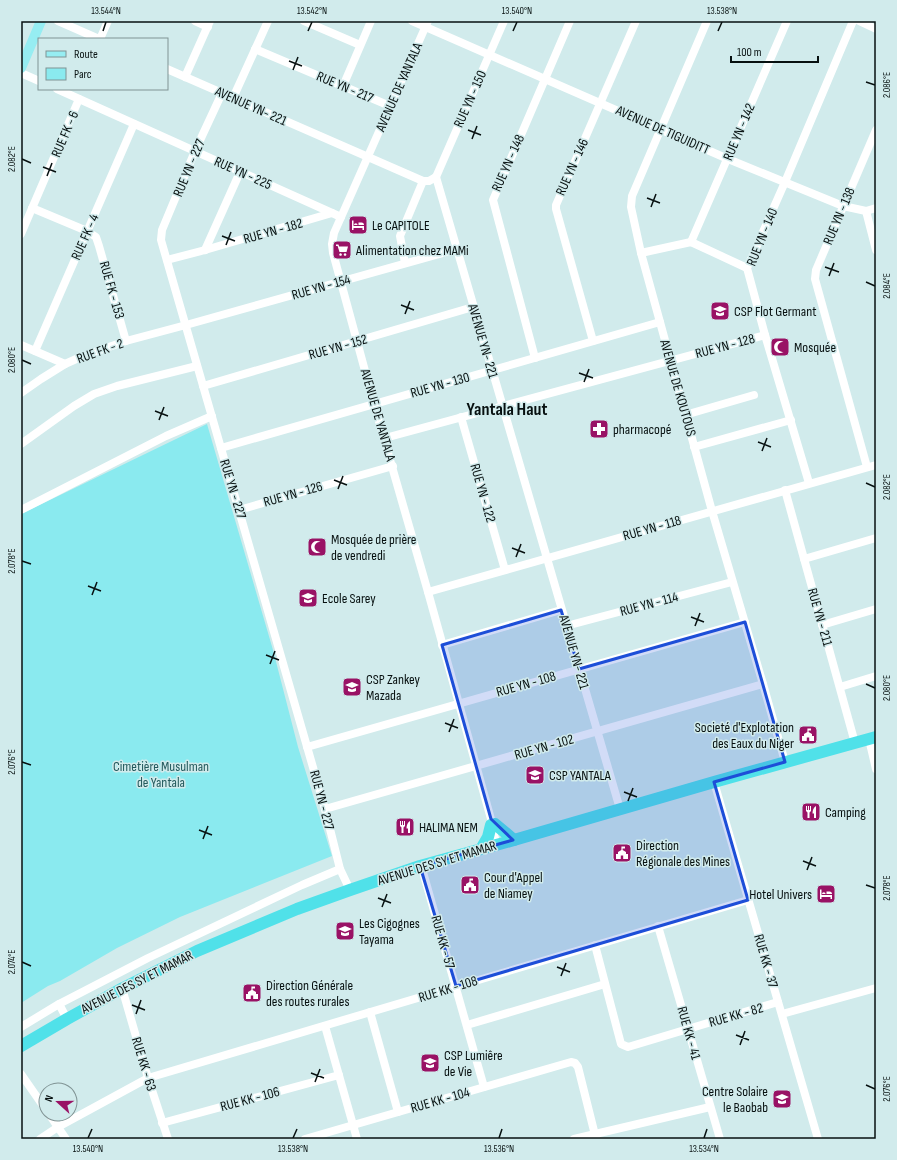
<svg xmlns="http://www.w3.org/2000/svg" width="897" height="1160" font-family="'Sofia Sans Condensed',sans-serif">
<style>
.green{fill:#8aeaef}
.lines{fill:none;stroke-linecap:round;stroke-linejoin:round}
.minor{stroke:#fff;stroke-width:8}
.major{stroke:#96edf2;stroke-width:10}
.highway{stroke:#50e1e9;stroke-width:12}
.marked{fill:#1d4ed8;fill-opacity:0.2;stroke:#1d4ed8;stroke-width:3;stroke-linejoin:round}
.ticks{fill:none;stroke:#071010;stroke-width:1.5}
.labels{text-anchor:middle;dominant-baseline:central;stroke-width:3;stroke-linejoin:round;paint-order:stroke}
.street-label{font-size:14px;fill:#071010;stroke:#d1ebec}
.poi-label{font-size:14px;fill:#071010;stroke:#d1ebec;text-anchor:start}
.park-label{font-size:14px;fill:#23595c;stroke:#d1ebec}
.district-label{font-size:18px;font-weight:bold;fill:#071010;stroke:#d1ebec}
.neatline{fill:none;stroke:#071010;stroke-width:1.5}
.ticks-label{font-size:10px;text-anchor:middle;fill:#071010}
</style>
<rect width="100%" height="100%" fill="#d1ebec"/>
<!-- green -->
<path class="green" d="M207,424L273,650L298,747L332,856L180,917L117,948L60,981L48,986L21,1003V514Z"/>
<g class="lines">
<!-- minor -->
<g class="minor">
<path d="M58,21L99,39"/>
<path d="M195,21L208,27"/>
<path d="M304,21L360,45"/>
<path d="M412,21L728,159L843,206L866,211L876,250"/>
<path d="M428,21L334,233L332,244L333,253L374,404L428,592L491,819V825L497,845"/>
<path d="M707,21L632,196L631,207L641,253L712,511L763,684L785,762"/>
<path d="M859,21L876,29"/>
<path d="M100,39L108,21"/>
<path d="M255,49L390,106"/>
<path d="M167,69L423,181H429L436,177"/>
<path d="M21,73L39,81"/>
<path d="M185,77L210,21"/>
<path d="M343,86L371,21"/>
<path d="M57,89L341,217"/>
<path d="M222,93L195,151L162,230L161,240L325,809L340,869L350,890"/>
<path d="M233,98L268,21"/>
<path d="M436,177L620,809"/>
<path d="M436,177L504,21"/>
<path d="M32,208L87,231L96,237L99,246L126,341"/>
<path d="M866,211L876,208"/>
<path d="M21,234L79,99"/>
<path d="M691,242L787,21"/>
<path d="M205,250L240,172"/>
<path d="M641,253L691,242L747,268"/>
<path d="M167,260L205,250L332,213"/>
<path d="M405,263L400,236L423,181"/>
<path d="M593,341L556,209V205L636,21"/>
<path d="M21,345L65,364"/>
<path d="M35,351L134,124"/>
<path d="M535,358L493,200L570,21"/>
<path d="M203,386L473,307"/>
<path d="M21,393L41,379L65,364L83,356L126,341L186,325L457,249"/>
<path d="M685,415L754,395"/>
<path d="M461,417L505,570"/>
<path d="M385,438L765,335"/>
<path d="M21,444L74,406L94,394L117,386L197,366"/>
<path d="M694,447L791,420"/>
<path d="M221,448L660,322"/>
<path d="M867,467L815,279L816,270L876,130"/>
<path d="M809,483L765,335L747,268L785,182L853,21"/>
<path d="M785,490L855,743"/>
<path d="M21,510L166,436L212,416"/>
<path d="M239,510L393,466"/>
<path d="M804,559L876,538"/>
<path d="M428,592L876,465"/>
<path d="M822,625L876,609"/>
<path d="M566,626L732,582"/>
<path d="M442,645L561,610"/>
<path d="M840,687L876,676"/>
<path d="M869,739L876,769"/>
<path d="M307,747L745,622"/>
<path d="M714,782L818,1139"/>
<path d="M325,809L763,684"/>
<path d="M420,866L423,872L484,1087"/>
<path d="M658,926L720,1139"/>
<path d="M595,945L621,1044L628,1047L778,1002"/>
<path d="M123,988L124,995L148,1078L168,1139"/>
<path d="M59,1004L67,1019"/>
<path d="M370,1012L398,1112"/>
<path d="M782,1014L876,988"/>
<path d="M467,1025L605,984"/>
<path d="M325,1026L357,1139"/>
<path d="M21,1027L59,1004L148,958L302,885L340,869"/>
<path d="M21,1074L46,1110"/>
<path d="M49,1114L66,1139"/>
<path d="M162,1123L339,1075"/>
<path d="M40,1139L58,1127L148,1078L748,900"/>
<path d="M305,1139L571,1062L575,1063L578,1067L596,1139"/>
<path d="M574,1139L710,1107"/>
</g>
<!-- major -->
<path class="major" d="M21,68L41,21"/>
<!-- highway -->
<g class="highway">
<path d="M495,824L514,840"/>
<path d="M481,849L488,837L491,825"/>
<path d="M21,1046L67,1019L123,988L197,951L297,909L350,890L420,866L514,840L714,782L876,737"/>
</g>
</g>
<!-- marked area -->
<path class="marked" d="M561,610L579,669L745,622L785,762L714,782L748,900L456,986L420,866L513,840L491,819L442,645Z"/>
<!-- ticks -->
<path class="ticks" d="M103,31L106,22M308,31L312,22M513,31L517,22M718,31L722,22M289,61L302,66M293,70L298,57M866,82L875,85M468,130L481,135M472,139L477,126M22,159L31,163M43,167L56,172M47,176L52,163M647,198L660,203M651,207L656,194M222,236L235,241M226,245L231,232M825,267L839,272M829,276L834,263M866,282L875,286M401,305L414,310M405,314L410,301M22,360L31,364M579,373L593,378M584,382L589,369M155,411L168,416M159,420L164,407M758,442L771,447M762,451L767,438M334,480L347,485M866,483L875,487M338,489L343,476M512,548L525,553M516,557L521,544M22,561L31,564M88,586L101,591M92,595L97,582M691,617L704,622M695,626L700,613M266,655L279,660M270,664L275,651M866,684L875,688M445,723L458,728M449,732L454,719M22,762L31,765M624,792L637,797M628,801L633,788M199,830L212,835M203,839L208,826M803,861L816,866M807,870L812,857M866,885L875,888M378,898L391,903M382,907L387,894M22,962L31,966M557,967L570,972M561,976L566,963M132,1005L145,1010M136,1014L141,1000M736,1035L749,1040M740,1045L745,1031M311,1073L324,1078M315,1082L320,1069M866,1085L875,1089M88,1138L92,1129M293,1138L297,1129M499,1138L502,1129M704,1138L707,1129"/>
<!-- icons -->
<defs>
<g id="hotel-square" transform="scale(1)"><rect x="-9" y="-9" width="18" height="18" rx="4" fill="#991265" stroke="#d1ebec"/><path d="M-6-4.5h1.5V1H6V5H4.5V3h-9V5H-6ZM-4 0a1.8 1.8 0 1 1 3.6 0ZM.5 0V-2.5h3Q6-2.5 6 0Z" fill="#fff"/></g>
<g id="supermarket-square" transform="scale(1)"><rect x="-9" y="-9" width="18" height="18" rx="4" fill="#991265" stroke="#d1ebec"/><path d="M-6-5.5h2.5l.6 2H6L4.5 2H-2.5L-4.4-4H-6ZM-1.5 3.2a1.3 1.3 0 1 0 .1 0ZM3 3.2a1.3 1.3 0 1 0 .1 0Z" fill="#fff"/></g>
<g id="school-square" transform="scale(1)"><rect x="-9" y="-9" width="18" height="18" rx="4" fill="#991265" stroke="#d1ebec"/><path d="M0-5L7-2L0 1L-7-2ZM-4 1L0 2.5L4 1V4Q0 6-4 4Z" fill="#fff"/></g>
<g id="mosque-square" transform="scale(1)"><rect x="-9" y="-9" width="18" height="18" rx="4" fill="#991265" stroke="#d1ebec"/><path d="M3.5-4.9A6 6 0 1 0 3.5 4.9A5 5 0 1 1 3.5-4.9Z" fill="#fff"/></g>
<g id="pharmacy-square" transform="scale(1)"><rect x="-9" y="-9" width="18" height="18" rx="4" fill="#991265" stroke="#d1ebec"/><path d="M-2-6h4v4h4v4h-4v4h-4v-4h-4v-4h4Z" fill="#fff"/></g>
<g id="civic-square" transform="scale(1)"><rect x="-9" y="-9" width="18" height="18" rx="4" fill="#991265" stroke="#d1ebec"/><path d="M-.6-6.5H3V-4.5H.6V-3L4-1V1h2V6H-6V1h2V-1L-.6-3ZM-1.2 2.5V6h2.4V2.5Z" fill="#fff"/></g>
<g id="restaurant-square" transform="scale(1)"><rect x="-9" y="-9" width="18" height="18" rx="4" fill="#991265" stroke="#d1ebec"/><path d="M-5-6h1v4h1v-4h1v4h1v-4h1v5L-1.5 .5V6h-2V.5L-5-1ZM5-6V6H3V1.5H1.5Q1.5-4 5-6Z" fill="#fff"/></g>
<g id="university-square" transform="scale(1)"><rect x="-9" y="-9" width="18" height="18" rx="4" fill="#991265" stroke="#d1ebec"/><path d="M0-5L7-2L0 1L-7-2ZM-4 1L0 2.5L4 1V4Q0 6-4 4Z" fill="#fff"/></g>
</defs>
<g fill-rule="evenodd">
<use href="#hotel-square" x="358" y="225"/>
<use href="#supermarket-square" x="342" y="250"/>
<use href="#school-square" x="720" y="311"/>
<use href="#mosque-square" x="780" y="347"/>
<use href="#pharmacy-square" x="599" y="429"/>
<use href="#mosque-square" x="317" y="547"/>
<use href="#school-square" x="308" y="598"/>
<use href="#school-square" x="352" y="687"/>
<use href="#civic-square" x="808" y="735"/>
<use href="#school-square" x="535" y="775"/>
<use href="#restaurant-square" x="811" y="812"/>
<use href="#restaurant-square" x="405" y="827"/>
<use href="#civic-square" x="622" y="853"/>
<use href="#civic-square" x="470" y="885"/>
<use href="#hotel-square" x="826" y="894"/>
<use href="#university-square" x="345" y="931"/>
<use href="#civic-square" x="252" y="993"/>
<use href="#school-square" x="430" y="1063"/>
<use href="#school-square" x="782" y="1099"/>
</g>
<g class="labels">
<!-- street labels -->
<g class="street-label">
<text transform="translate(345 87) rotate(23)">RUE YN - 217</text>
<text transform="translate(399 87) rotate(-66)">AVENUE DE YANTALA</text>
<text transform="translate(470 99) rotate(-66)">RUE YN - 150</text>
<text transform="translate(251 106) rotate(24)">AVENUE YN- 221</text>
<text transform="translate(663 130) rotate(24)">AVENUE DE TIGUIDITT</text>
<text transform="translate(739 132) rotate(-67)">RUE YN - 142</text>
<text transform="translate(65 134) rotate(-67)">RUE FK - 6</text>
<text transform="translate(508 163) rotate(-66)">RUE YN - 148</text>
<text transform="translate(572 167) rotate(-66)">RUE YN - 146</text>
<text transform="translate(189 168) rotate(-67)">RUE YN - 227</text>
<text transform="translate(243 173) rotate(24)">RUE YN - 225</text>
<text transform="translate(839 216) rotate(-67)">RUE YN - 138</text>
<text transform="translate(273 231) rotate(-16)">RUE YN - 182</text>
<text transform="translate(85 237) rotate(-66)">RUE FK - 4</text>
<text transform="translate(762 237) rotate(-68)">RUE YN - 140</text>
<text transform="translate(321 287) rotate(-16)">RUE YN - 154</text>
<text transform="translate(112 290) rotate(74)">RUE FK - 153</text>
<text transform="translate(483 341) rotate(74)">AVENUE YN- 221</text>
<text transform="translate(725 346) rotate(-15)">RUE YN - 128</text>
<text transform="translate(338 347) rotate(-16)">RUE YN - 152</text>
<text transform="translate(100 351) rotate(-20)">RUE FK - 2</text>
<text transform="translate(440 385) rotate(-16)">RUE YN - 130</text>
<text transform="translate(678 388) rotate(74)">AVENUE DE KOUTOUS</text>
<text transform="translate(378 415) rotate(74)">AVENUE DE YANTALA</text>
<text transform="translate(233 489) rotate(73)">RUE YN - 227</text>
<text transform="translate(483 493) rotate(74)">RUE YN - 122</text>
<text transform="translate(293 494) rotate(-16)">RUE YN - 126</text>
<text transform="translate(652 528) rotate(-16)">RUE YN - 118</text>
<text transform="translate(649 604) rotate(-15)">RUE YN - 114</text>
<text transform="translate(820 617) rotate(74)">RUE YN - 211</text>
<text transform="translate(574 652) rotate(74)">AVENUE YN- 221</text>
<text transform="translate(526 684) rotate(-16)">RUE YN - 108</text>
<text transform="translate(544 747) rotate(-16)">RUE YN - 102</text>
<text transform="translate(322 800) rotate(75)">RUE YN - 227</text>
<text transform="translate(437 863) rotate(-17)">AVENUE DES SY ET MAMAR</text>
<text transform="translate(443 942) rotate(74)">RUE KK - 57</text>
<text transform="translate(766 961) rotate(74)">RUE KK - 37</text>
<text transform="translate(137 982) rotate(-27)">AVENUE DES SY ET MAMAR</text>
<text transform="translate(448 989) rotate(-17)">RUE KK - 108</text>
<text transform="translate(736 1015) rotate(-16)">RUE KK - 82</text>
<text transform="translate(689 1033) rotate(74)">RUE KK - 41</text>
<text transform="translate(144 1064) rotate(73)">RUE KK - 63</text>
<text transform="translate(250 1099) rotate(-15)">RUE KK - 106</text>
<text transform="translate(440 1100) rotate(-16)">RUE KK - 104</text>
</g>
<!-- poi labels -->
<g class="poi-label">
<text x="372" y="225">Le CAPITOLE</text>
<text x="356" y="250">Alimentation chez MAMi</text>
<text x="734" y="311">CSP Flot Germant</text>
<text x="794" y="347">Mosquée</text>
<text x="613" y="429">pharmacopé</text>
<text x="331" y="539">Mosquée de prière<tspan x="331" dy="16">de vendredi</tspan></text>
<text x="322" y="598">Ecole Sarey</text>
<text x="366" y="679">CSP Zankey<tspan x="366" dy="16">Mazada</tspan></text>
<text x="794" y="727" text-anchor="end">Societé d'Explotation<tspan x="794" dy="16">des Eaux du Niger</tspan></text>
<text x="549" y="775">CSP YANTALA</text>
<text x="825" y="812">Camping</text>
<text x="419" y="827">HALIMA NEM</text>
<text x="636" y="845">Direction<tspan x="636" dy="16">Régionale des Mines</tspan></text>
<text x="484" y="877">Cour d'Appel<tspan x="484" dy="16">de Niamey</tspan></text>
<text x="812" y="894" text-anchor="end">Hotel Univers</text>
<text x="359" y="923">Les Cigognes<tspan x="359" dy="16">Tayama</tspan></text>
<text x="266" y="985">Direction Générale<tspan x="266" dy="16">des routes rurales</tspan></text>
<text x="444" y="1055">CSP Lumiêre<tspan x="444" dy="16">de Vie</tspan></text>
<text x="768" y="1091" text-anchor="end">Centre Solaire<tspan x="768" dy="16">le Baobab</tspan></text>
</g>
<!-- park labels -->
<g class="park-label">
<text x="161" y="766">Cimetière Musulman<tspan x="161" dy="16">de Yantala</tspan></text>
</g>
<!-- district labels -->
<g class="district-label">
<text x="507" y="409">Yantala Haut</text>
</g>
</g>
<!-- border -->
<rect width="897" height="1160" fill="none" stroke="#d1ebec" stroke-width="44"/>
<!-- legend -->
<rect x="38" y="38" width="130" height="52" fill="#d1ebec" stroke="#809394"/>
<rect x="46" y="51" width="20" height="6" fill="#96edf2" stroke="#809394"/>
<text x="74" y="58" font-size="12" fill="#071010">Route</text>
<rect x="46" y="68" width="20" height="12" fill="#8aeaef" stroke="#809394"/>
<text x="74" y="78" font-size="12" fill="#071010">Parc</text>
<!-- north arrow -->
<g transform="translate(58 1102) rotate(291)"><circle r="19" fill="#d1ebec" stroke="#809394"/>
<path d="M0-3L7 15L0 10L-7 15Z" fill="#991265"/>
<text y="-6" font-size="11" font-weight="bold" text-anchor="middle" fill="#071010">N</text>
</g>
<!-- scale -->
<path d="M731 56v6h87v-6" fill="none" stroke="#071010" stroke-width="2"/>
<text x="737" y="56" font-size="12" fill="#071010" stroke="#d1ebec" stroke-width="3" paint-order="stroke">100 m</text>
<rect x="22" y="22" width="853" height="1116" class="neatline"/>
<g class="ticks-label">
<text x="106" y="14">13.544°N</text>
<text x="312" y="14">13.542°N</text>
<text x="517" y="14">13.540°N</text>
<text x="722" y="14">13.538°N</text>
<text transform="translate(886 85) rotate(-90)" y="4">2.086°E</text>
<text transform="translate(11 159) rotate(-90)" y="4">2.082°E</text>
<text transform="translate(886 286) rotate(-90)" y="4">2.084°E</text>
<text transform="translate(11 360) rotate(-90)" y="4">2.080°E</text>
<text transform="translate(886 487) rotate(-90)" y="4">2.082°E</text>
<text transform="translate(11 561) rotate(-90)" y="4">2.078°E</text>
<text transform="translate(886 688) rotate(-90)" y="4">2.080°E</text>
<text transform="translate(11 762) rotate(-90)" y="4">2.076°E</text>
<text transform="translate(886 888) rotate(-90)" y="4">2.078°E</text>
<text transform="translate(11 962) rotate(-90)" y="4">2.074°E</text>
<text transform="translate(886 1089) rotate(-90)" y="4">2.076°E</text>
<text x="88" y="1152">13.540°N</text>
<text x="293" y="1152">13.538°N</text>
<text x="499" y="1152">13.536°N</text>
<text x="704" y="1152">13.534°N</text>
</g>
</svg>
